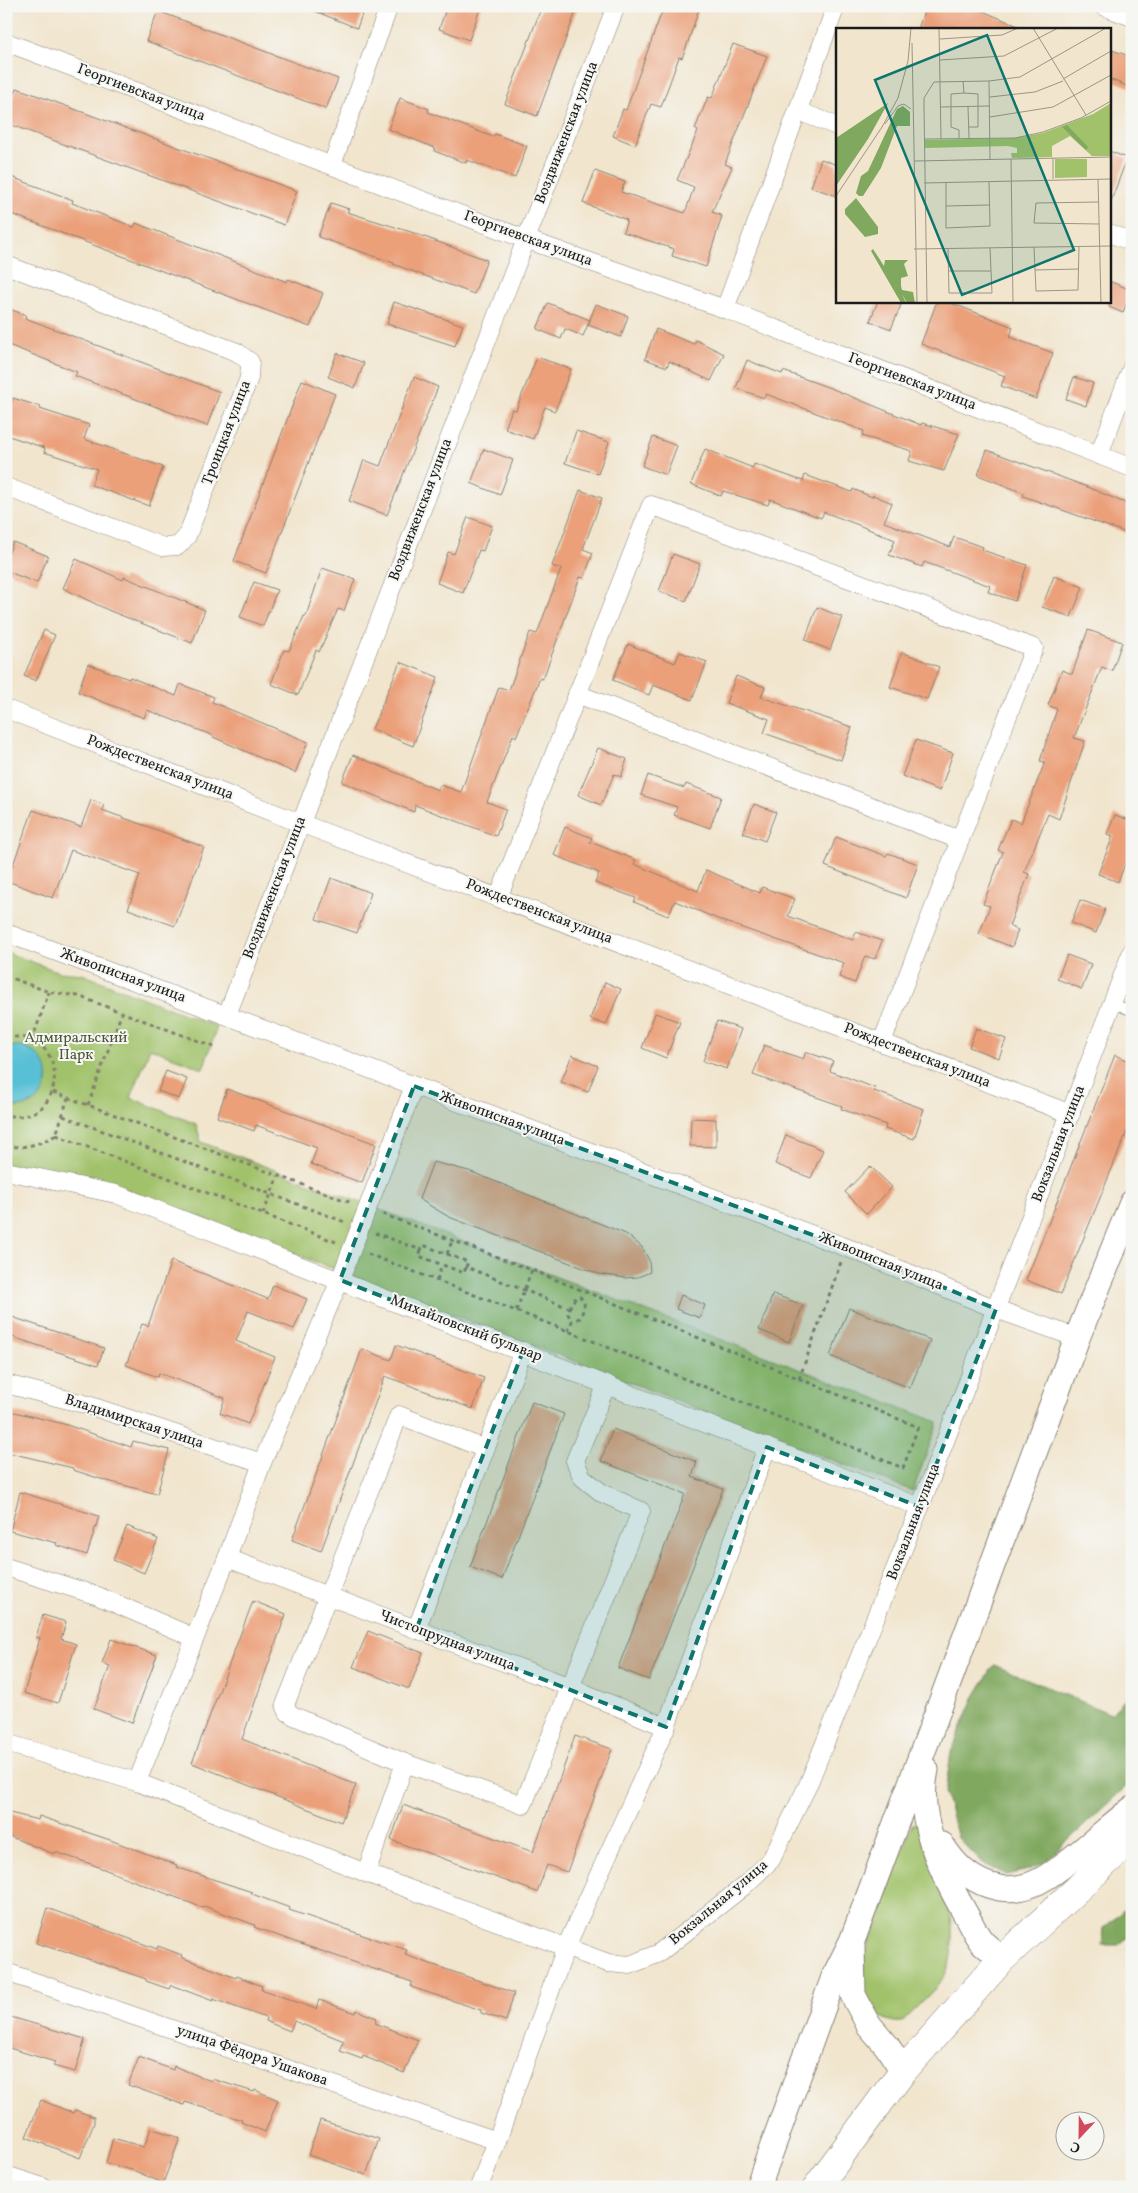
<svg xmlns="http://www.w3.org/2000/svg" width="1138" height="2193" font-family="Vollkorn,serif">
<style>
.green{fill:#a1c26b;stroke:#5e6f44}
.forest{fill:#80a85f;stroke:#4e623e}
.water{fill:#59c0d6;stroke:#3a6e79}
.building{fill:#eba07a}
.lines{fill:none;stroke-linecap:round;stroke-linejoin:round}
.service-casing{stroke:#868074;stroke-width:11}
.minor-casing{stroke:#868074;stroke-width:19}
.secondary-casing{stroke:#868074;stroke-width:27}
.trunk-casing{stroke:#868074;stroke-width:29}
.path{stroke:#868074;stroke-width:3;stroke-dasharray:4 4;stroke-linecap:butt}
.service{stroke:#fff;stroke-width:9}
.minor{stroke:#fff;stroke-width:18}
.secondary{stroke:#fff;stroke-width:25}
.trunk{stroke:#fff;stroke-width:28}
.marked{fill:#0f766e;fill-opacity:0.2;stroke:#0f766e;stroke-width:4;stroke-dasharray:10 6;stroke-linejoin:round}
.labels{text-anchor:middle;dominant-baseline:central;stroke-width:4;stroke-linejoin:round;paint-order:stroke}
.street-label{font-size:15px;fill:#1c1c1c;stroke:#f6f6f2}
.park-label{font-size:15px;fill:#4b5638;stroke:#f6f6f2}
.inset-road{fill:none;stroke:#9c9586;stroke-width:1}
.view{fill:#0f766e;fill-opacity:0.15;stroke:#0f766e;stroke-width:2.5}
.inset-edge{fill:none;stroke:#1c1c1c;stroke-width:2.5}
</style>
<rect width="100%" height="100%" fill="#f6f6f2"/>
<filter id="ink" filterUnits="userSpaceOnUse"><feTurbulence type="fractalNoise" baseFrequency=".02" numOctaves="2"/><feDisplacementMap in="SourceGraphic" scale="10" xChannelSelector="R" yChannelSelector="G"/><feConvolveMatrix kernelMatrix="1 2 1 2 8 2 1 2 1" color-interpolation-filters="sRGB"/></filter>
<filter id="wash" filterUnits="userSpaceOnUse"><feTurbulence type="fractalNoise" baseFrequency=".0096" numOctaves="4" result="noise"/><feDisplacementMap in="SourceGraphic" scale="20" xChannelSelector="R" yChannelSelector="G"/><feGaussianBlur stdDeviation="1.12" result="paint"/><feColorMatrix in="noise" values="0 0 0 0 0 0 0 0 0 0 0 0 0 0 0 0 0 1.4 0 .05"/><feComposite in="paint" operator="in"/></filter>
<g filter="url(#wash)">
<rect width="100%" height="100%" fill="#f1e5cd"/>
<!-- green -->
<g class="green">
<path d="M6,952L59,972L82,974L217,1027L203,1069L150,1048L131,1098L196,1124L201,1142L938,1422L913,1491L123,1188L6,1164Z"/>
<path d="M918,1823L951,1916C953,1932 953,1959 946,1974C942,1984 911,2012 902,2022C880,2024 865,2006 863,1985C860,1961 873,1933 881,1911C891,1882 902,1853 912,1824Z"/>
</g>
<!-- forest -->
<g class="forest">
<path d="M994,1665L1111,1714L1132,1692V1781L1044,1863L1028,1870L1007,1875L982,1863L958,1838L945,1794L951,1752L974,1698Z"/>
<path d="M1132,1902V1933L1119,1945H1102L1104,1928Z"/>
</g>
<!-- water -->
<path class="water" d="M15,1046C65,1052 53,1116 6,1106V1048Z"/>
<g id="blocks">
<!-- building -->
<g class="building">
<path d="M302,6H365L357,28Z"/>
<path d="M447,6H481L469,40L439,29Z"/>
<path d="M542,6H578L537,116L505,104Z"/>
<path d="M664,6H700L687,45L682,58L679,57L661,107L651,104L635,145L613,136L623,109L626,110Z"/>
<path d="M926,6H971L1025,29H918Z"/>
<path d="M158,11L338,79L326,109L146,41Z"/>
<path d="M733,44L767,56L725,164L732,167L712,212L722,216L706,267L672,256L674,249L623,232L627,220L583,203L595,171L625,182L621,192L685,213L694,187L677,180L698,131L695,129L708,97L712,98Z"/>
<path d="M1109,49L1132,57V88L1109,79Z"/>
<path d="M17,88L297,191L284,225L6,123V117Z"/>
<path d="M400,98L429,109L428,112L493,137L495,134L527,146L515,178L467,160L466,163L434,151L435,148L388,129Z"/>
<path d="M1109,151L1127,158L1111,201H1109Z"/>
<path d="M821,159L837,165V196L811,187Z"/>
<path d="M6,175L73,200L72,203L134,227L136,223L287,282L288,279L323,293L310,327L6,212Z"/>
<path d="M331,203L349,209L347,212L411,232L487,260L474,294L393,264L394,263L318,237Z"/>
<path d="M1109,281L1131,290L1123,313L1109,307Z"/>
<path d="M878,301H891L901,305L891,329L870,321Z"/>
<path d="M937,301H946L1013,327L1010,337L1053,353L1036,399L1001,386L1005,376L921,344Z"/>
<path d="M394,302L463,325L455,346L387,324Z"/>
<path d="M548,303L590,320L583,336L565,329L561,339L537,329Z"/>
<path d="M596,304L628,316L621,337L588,325Z"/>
<path d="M6,308L26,315L25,318L220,392L207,426L75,376L77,372L6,344Z"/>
<path d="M656,329L694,344L696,340L724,354L711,381L669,361L667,367L645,359Z"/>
<path d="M337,353L364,363L355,388L328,377Z"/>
<path d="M537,357L571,369L555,411L545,407L533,439L505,429L512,409L516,410Z"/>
<path d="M747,360L782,374L783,371L833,389L921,425L922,423L959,434L944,471L909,461L912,451L862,436L864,431L766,394L764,398L736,388Z"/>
<path d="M414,377L438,387L387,515L349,501L364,460L380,466Z"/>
<path d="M1074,377L1093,383L1086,406L1066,399Z"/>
<path d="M302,380L335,394L266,573L234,561Z"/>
<path d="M13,398L41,407L40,409L89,425L84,439L163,467L149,506L91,485L97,469L44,452L45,448L6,435V420Z"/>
<path d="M576,431L609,442L598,474L565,463Z"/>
<path d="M653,437L677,446L666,475L642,466Z"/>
<path d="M484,449L513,460L500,495L471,483Z"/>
<path d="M705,449L753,468L754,464L803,481L805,475L852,492L853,489L872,497L873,495L892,503L884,522L950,547L954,537L983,547L982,550L1027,565L1015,601L988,592L990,586L924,562L922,567L889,555L895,540L856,524L824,512L821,518L770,499L768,505L723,491L721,496L691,484Z"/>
<path d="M987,450L1085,486L1132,506V535L1023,496L1024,493L978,475Z"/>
<path d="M580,490L602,498L583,549L593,553L584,578L580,577L543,679L540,678L516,737L513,735L487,802L506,809L496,836L415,805L414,812L342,782L353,755L438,790L440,785L461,792L499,687L509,690L530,632L537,634L561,569L552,566Z"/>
<path d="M468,517L492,526L483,551L479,550L463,593L437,583L448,552L454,554Z"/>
<path d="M13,542L48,556L37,583L6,571V560Z"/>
<path d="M673,554L700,564L686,601L659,591Z"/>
<path d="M76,559L123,580L124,577L205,610L192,643L110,611L63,588Z"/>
<path d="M322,568L355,579L344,611L338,609L319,652L316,650L298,695L271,684L284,650L289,651L304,616H306Z"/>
<path d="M1054,576L1083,587L1071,617L1042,607Z"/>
<path d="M254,582L277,590L263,626L240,617Z"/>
<path d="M817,607L842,617L830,650L805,640Z"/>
<path d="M44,630L55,635L36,681L24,676Z"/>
<path d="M1088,630L1122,642L1112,671L1102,667L1074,738L1085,741L1059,819L1048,814L1024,872L1029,874L1009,926L1018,930L1012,947L979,934L990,906L983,904L1003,852L998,850L1011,819L1021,823L1045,762L1040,761L1057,709L1048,705L1062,670L1072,674Z"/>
<path d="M628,644L675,663L680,652L707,662L692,700L653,685L649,695L613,680Z"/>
<path d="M902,652L939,667L927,699L890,687Z"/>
<path d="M400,662L438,677L413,746L372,729Z"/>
<path d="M88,664L129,679L130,677L176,696L180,684L214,697L212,702L308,742L295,773L213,737L214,736L147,710L144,718L78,692Z"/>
<path d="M736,676L765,687L761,697L852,727L841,760L764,733L769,719L726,703Z"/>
<path d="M916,740L953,753L940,791L902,776Z"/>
<path d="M598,748L627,759L621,777L614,774L601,805L578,795Z"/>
<path d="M648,775L684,788L686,784L721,797L710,828L674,815L677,807L641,795Z"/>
<path d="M91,800L104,805L102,810L204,847L175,926L128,909L140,875L71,850L53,898L7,881L33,810L81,827Z"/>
<path d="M754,804L776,812L765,841L743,833Z"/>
<path d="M1115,815L1132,821V846L1118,882L1098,874L1113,836L1107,834Z"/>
<path d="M565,827L592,838L590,842L636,860L634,864L698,891L706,870L760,893L762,887L795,899L788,916L853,940L856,932L882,941L875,959L865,956L855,983L839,977L844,963L725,922L675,901L668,916L634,902L636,898L595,883L599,873L554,855Z"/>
<path d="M836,837L886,856L888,853L918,864L906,898L825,866Z"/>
<path d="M331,878L371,893L357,933L316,919Z"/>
<path d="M1080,900L1105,909L1096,933L1071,923Z"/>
<path d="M1067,955L1091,964L1082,989L1057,979Z"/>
<path d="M605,982L621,989L606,1025L590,1019Z"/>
<path d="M655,1013L680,1022L666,1058L642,1048Z"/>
<path d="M717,1021L741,1029L727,1069L703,1061Z"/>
<path d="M976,1028L1006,1039L999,1058L969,1047Z"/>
<path d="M764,1045L803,1059L806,1052L833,1061L830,1071L875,1088L874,1091L924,1109L914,1139L885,1129L886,1125L841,1109L842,1106L753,1075Z"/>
<path d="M572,1055L598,1066L588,1092L561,1082Z"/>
<path d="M1115,1055L1132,1062V1119L1061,1294L1026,1280Z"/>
<path d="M166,1071L187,1079L179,1099L158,1091Z"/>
<path d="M227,1089L376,1144L362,1183L311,1164L317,1148L256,1125L254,1131L217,1117Z"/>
<path d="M691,1118L716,1119V1147L690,1146Z"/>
<path d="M786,1135L823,1150L811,1178L775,1164Z"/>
<path d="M433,1162L469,1171L626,1234L642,1247L649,1260L650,1272L638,1277L625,1278L599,1274L449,1217L419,1199Z"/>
<path d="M870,1166L892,1187L867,1214L845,1192Z"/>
<path d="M171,1261L268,1299L273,1285L307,1299L294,1329L248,1311L236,1341L275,1357L248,1424L220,1413L225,1398L159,1373L158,1377L126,1365L142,1324L148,1326Z"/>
<path d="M773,1294L803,1305L789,1342L759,1330Z"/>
<path d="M681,1295L705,1305L700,1318L676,1309Z"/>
<path d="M849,1308L930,1340L910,1388L830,1356Z"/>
<path d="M6,1315L104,1348L98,1365L6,1335Z"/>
<path d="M396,1345L484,1378L473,1409L385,1376L321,1551L292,1540L362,1349L391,1360Z"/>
<path d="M532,1402L564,1414L502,1579L470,1567Z"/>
<path d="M6,1410L64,1424L131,1447L133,1441L169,1450L157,1494L104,1480L73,1470V1468L6,1452Z"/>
<path d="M613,1429L697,1462L692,1477L723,1489L649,1680L618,1668L685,1494L601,1461Z"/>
<path d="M20,1492L99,1516L87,1555L56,1545L57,1543L10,1531Z"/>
<path d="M127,1526L158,1539L144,1573L113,1560Z"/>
<path d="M253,1601L286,1614L242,1739L356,1785L341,1822L192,1763Z"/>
<path d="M43,1615L66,1622L61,1639L76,1644L58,1703L24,1693L40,1638L36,1637Z"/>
<path d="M368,1631L423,1653L409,1689L353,1667Z"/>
<path d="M111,1639L157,1655L132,1723L94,1709L110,1666L102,1663Z"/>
<path d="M575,1736L612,1749L567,1872L547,1865L537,1892L391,1840L403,1805L533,1852Z"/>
<path d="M6,1812L38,1820L39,1816L113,1841L177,1865L176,1867L252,1892V1894L290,1908L289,1910L407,1950L405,1955L514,1993L506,2021L481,2013V2010L411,1987L412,1982L295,1942L254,1927L255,1925L204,1906L203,1908L91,1864L55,1852L54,1854L6,1835Z"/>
<path d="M47,1908L157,1949L158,1946L182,1955L181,1957L236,1978L237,1976L262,1986L261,1989L316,2009L319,2000L355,2013L356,2010L377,2018L375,2023L418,2040L404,2073L363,2056L362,2059L340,2051L344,2041L294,2021L290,2031L265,2021L266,2018L213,1999V2001L171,1985L169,1989L146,1981V1979L59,1949L58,1950L36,1943Z"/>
<path d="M11,2017L85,2039L75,2072L53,2066L55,2062L6,2047V2031Z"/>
<path d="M139,2057L173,2070L174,2066L211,2081L212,2079L254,2092L255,2090L278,2100L265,2132L241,2122L242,2120L185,2102L184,2105L128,2085Z"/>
<path d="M41,2100L73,2113L75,2110L94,2117V2123L80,2158L26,2137Z"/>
<path d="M320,2120L379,2139L366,2175L308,2155Z"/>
<path d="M151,2128L180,2138L163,2183L135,2171L106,2163L113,2138L144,2147Z"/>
</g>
</g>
</g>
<g filter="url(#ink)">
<use href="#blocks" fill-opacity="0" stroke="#868074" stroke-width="1"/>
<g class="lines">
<!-- service casing -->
<g class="service-casing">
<path id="service" d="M1112,1003L1132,1011"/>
</g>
<!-- minor casing -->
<g class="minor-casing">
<g id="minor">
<path d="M1103,6L1132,17"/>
<path d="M6,42L525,239L725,309L1132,468"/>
<path d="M798,111L837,126"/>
<path d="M332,165L389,6"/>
<path d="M1109,233L1132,242"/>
<path d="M6,265L237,352L250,362L249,378L187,536L178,546L163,547L6,487"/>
<path d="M725,309L836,6"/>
<path d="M1099,455L1132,367"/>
<path d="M577,694L960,840"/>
<path d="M6,709L300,823L1071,1114"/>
<path d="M499,896L651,505L1034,648L882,1042"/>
<path d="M6,933L853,1250L996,1309L1077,1338"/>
<path d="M227,1015L616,6"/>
<path d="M414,1086L340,1280L262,1463L227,1558L137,1782L366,1873L608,1963L630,1965L659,1953L744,1886L771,1860L808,1785L920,1507L1132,951"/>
<path d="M6,1171L116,1194L920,1507"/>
<path d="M6,1384L88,1405L262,1463"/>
<path d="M227,1558L570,1687L666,1727"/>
<path d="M6,1567L98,1596L195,1638"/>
<path d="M416,1630L523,1351"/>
<path d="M6,1743L137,1782"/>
<path d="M405,1763L294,1716L288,1712L285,1705L399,1415L485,1449"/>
<path d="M366,1873L405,1763L523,1805L641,1511L602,1493L582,1477L575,1461L607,1384"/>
<path d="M6,1972L497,2141"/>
<path d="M6,2175L43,2187"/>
<path d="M479,2187L497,2141L566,1947L666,1727L767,1447"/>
</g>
</g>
<!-- secondary casing -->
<g class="secondary-casing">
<g id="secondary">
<path d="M926,1770C915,1819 942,1873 966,1915C971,1923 975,1934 982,1942C988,1948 996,1954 1002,1959"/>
<path d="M942,1845C966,1884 1007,1903 1048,1876C1077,1857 1105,1830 1132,1809"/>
<path d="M852,1946L853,1995L869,2025L887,2046L903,2071"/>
<path d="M758,2187L834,1977L852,1941L1077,1338L1132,1203"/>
</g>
</g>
<!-- trunk casing -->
<g class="trunk-casing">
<path id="trunk" d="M817,2187L903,2071L1002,1959L1132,1838"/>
</g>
<!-- path -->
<g class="path">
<path d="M6,976L49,992L78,996L217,1048"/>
<path d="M6,1038C71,1026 70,1128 6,1115"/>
<path d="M32,1040L49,992"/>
<path d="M53,1092L352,1203"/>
<path d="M88,1105L122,1012"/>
<path d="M63,1116L345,1222"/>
<path d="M56,1135L336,1242"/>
<path d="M6,1146C25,1149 40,1144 56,1135L68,1098"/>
<path d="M263,1214L278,1176"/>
<path d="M375,1233L421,1250L423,1245L468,1262L466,1267L569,1308L568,1314L572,1321L568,1331"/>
<path d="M421,1250L419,1256L464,1273L466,1267"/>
<path d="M368,1254L568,1331L903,1468L918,1427L532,1270L382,1214"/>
<path d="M447,1254L452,1241"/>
<path d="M437,1280L442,1265"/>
<path d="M569,1308L576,1297H580C588,1303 583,1310 580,1318L572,1321"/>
<path d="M516,1311L532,1270"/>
<path d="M799,1379L841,1262"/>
</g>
<!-- service -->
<use href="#service" class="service"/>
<!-- minor -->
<use href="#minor" class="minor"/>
<!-- secondary -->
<use href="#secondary" class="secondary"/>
<!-- trunk -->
<use href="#trunk" class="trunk"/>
</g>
</g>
<!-- marked area -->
<path class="marked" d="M414,1086L853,1250L996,1309L920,1507L767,1447L666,1727L416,1630L523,1351L340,1280Z"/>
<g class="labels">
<!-- street labels -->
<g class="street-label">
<text transform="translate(141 93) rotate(21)">Георгиевская улица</text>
<text transform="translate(567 133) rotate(-69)">Воздвиженская улица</text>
<text transform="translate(528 239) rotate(20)">Георгиевская улица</text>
<text transform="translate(912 382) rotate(21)">Георгиевская улица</text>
<text transform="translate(227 433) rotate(-69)">Троицкая улица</text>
<text transform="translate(421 510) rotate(-69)">Воздвиженская улица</text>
<text transform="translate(160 768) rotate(21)">Рождественская улица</text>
<text transform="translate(275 888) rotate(-69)">Воздвиженская улица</text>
<text transform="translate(539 912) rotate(21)">Рождественская улица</text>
<text transform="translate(123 976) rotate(20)">Живописная улица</text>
<text transform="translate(917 1056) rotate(21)">Рождественская улица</text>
<text transform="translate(502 1119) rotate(20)">Живописная улица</text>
<text transform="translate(1059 1144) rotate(-69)">Вокзальная улица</text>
<text transform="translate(881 1262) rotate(22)">Живописная улица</text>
<text transform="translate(466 1329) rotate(21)">Михайловский бульвар</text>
<text transform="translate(134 1422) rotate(18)">Владимирская улица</text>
<text transform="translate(914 1522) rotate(-69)">Вокзальная улица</text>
<text transform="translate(447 1641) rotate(21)">Чистопрудная улица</text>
<text transform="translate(719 1903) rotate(-40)">Вокзальная улица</text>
<text transform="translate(252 2056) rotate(19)">улица Фёдора Ушакова</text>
</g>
<!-- park labels -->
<g class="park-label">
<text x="76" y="1038">Адмиральский<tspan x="76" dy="17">Парк</tspan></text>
</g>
</g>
<!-- overview -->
<g transform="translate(836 28)">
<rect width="275" height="275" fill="#f1e5cd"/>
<path d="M275,75V128H256L234,108L216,118V129L176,130L175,125H181V120L172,118L89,120V112L178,110L207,105L257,86ZM219,131H251V149L219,150Z" fill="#a1c26b"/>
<path d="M52,75L32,111L0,158V110ZM67,78L74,84V98H61L45,140L27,168H23L20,165L25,148L32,143L61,81ZM231,97L252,119L250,122L226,99ZM20,170L42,199V206L29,209L9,186V181ZM37,221L48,238L49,232H72L68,236L72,248L65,250V258L66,262L77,264L79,275H71L66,266L70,275H65L35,223Z" fill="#80a85f"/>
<path class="inset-road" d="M103,0L105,111M197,0L250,87M104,11L166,7L182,0M76,15L81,275M104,32L168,28L222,0M227,51L275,23M153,53L184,49L270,0M128,65L142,66V99H133M154,69L199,64L227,53M104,79L154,78M132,79L133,110M154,89L217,79L275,47M49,96L62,78L68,76L75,81M123,110V102L115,99V66L128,65L127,53M88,111L179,110L207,104L245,90L275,73M217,130V151M175,131L177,275M79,133L275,129M262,151L265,275M88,155L275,151M110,155V200L154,198L153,154M0,168L46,99L62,70L72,33L75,0M263,174L200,175L198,195L263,196M110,178L153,177M198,219L200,263L242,262L243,218M78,221L275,218M112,221L113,265H156L154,220M199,242L243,241M112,243H155M91,275L88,79V70L98,54L153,53L154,132"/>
<path class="view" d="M151,7L238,222L126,267L39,52Z"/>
<rect width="275" height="275" class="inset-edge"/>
</g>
<!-- margin -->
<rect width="1138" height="2193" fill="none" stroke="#f6f6f2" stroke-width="25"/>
<!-- north arrow -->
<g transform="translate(1080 2136) rotate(202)"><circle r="24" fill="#f6f6f2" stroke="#9f9f9c"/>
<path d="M0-4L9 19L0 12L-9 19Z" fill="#d1495b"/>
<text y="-8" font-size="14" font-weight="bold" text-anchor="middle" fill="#1c1c1c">С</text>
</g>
</svg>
